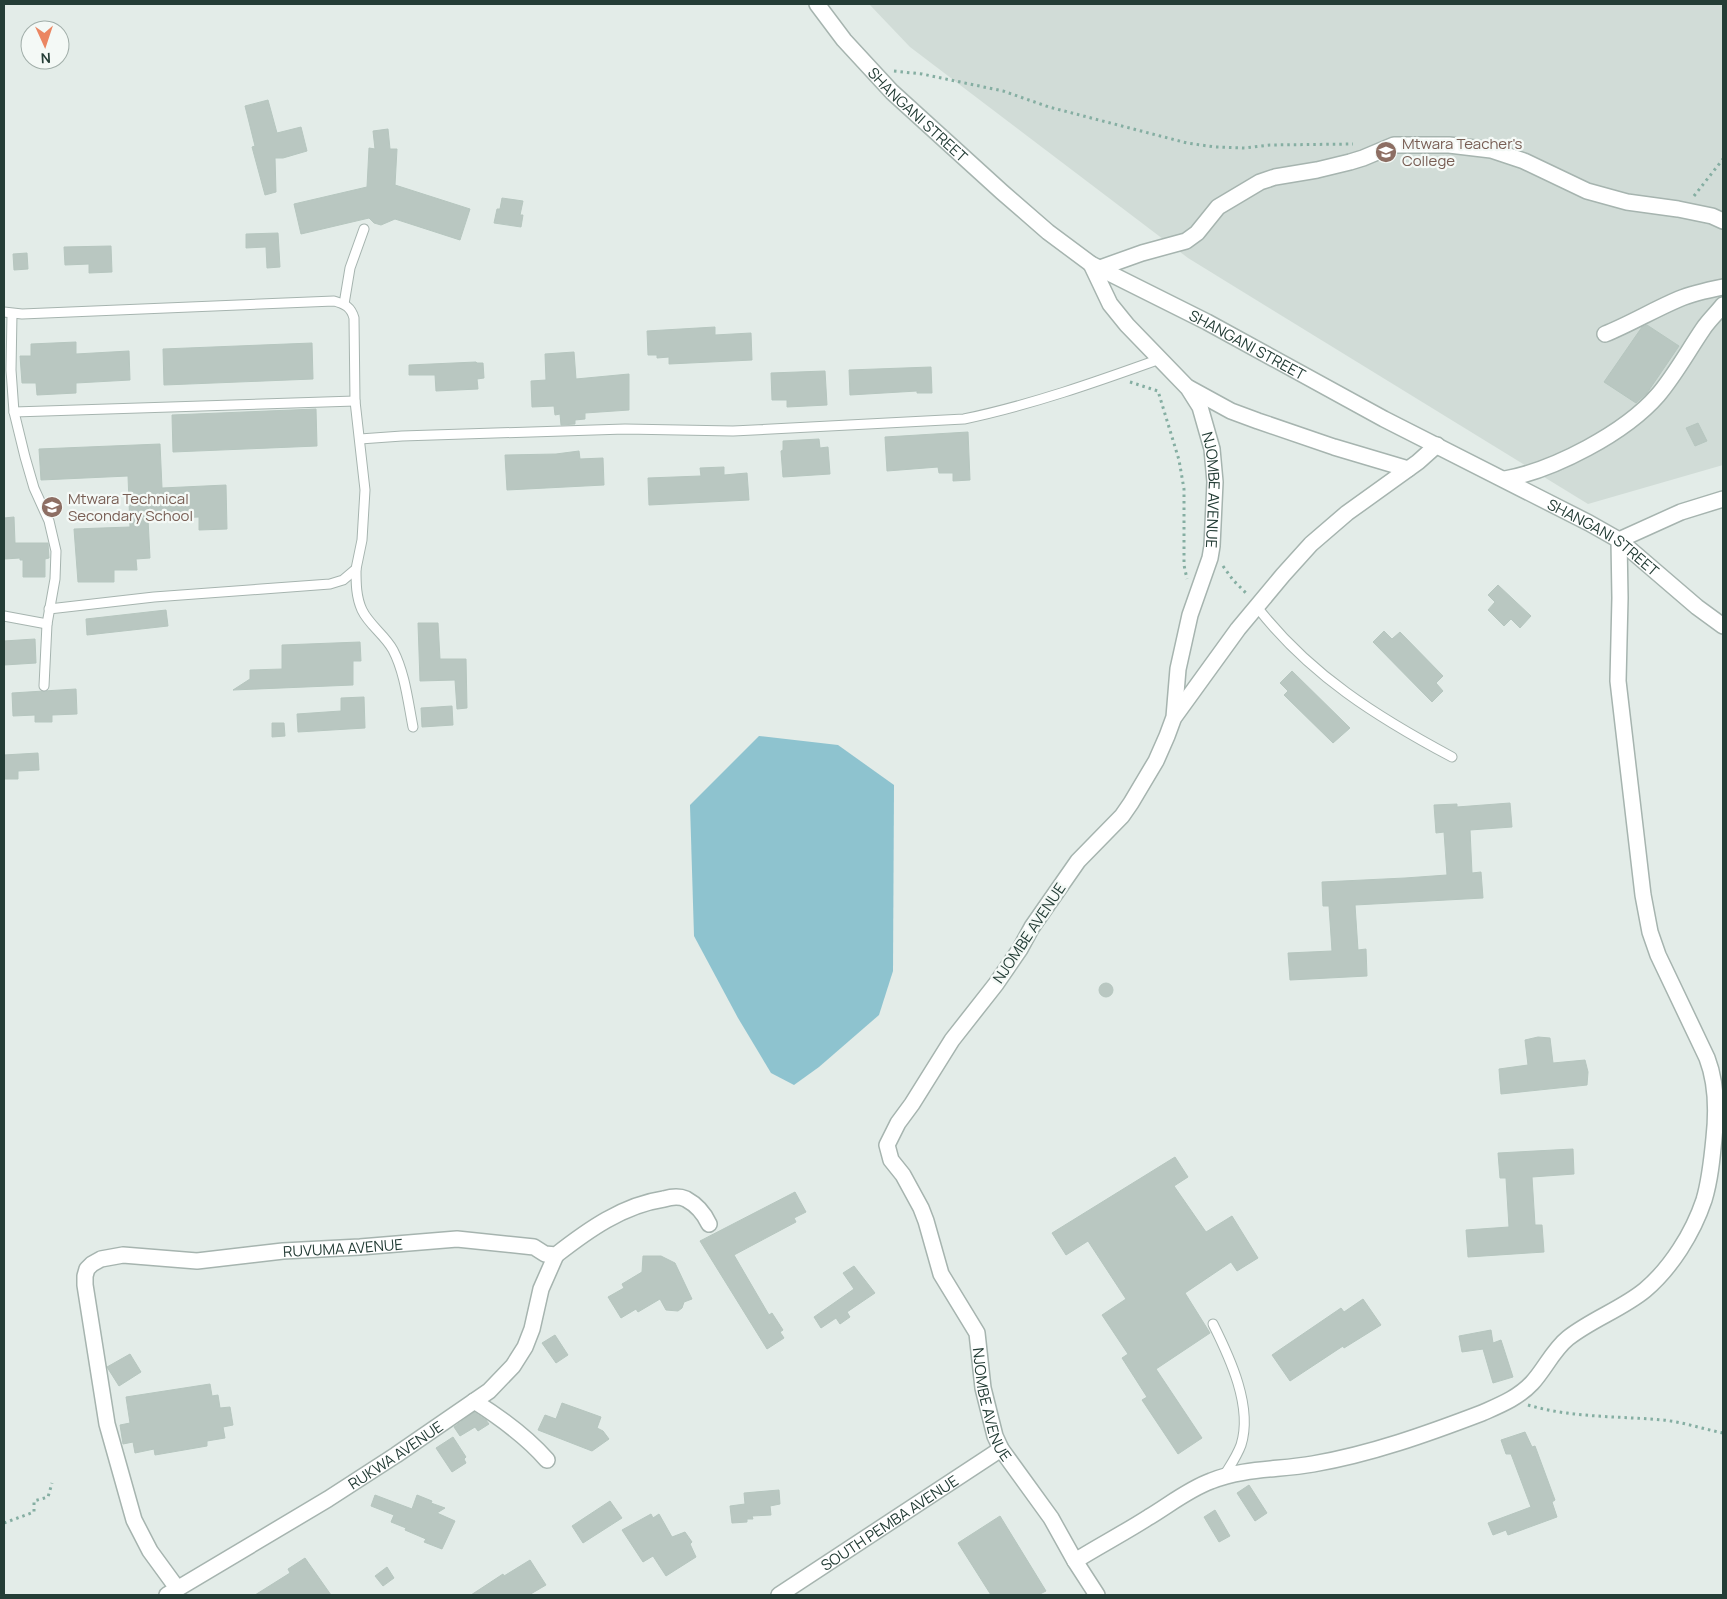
<svg xmlns="http://www.w3.org/2000/svg" width="1727" height="1599" font-family="Manrope,sans-serif">
<style>
.built{fill:#d1dcd7}
.water{fill:#8ec3cf}
.building{fill:#b9c7c1;stroke:#b6c6bf}
.lines{fill:none;stroke-linecap:round;stroke-linejoin:round}
.service-casing{stroke:#a6b4af;stroke-width:11}
.minor-casing{stroke:#a6b4af;stroke-width:18}
.path{stroke:#85aea2;stroke-width:3;stroke-dasharray:2.5 4;stroke-linecap:butt}
.service{stroke:#fff;stroke-width:9}
.minor{stroke:#fff;stroke-width:15}
.labels{text-anchor:middle;dominant-baseline:central;stroke-width:4.5;stroke-linejoin:round;paint-order:stroke}
.street-label{font-size:15px;fill:#243d36;stroke:#f4f9f6}
.education-label{font-size:15px;fill:#785e54;stroke:#f4f9f6;text-anchor:start}
</style>
<rect width="100%" height="100%" fill="#e3ece8"/>
<!-- built -->
<path class="built" d="M869,4H1723V465L1588,504L1188,258L910,47Z"/>
<!-- water -->
<path class="water" d="M759,736L838,745L894,785L893,971L879,1015L819,1067L794,1085L771,1073L738,1018L694,936L690,805Z"/>
<!-- building -->
<g class="building">
<path d="M268,100L277,133L301,127L307,151L283,158H275L276,192L265,195L252,147L255,146L245,106Z"/>
<path d="M388,129L390,149H397L395,185L470,209L460,240L395,219L381,225L374,223L369,218L301,234L294,204L367,187L369,148L375,149L373,131Z"/>
<path d="M502,198L523,201L520,215H523L521,227L494,223L497,209H500Z"/>
<path d="M278,233L280,267L267,268L266,247L246,248V234Z"/>
<path d="M111,246L112,272L89,273V264L65,265L64,247Z"/>
<path d="M27,253L28,269L14,270L13,254Z"/>
<path d="M1647,325L1679,346L1647,393L1636,403L1604,382L1642,327Z"/>
<path d="M715,327V335L751,333L752,360L669,364V357L657,358V355H648L647,331Z"/>
<path d="M76,342V354L129,351L130,380L76,383V393L37,395L36,383H22L20,356H31V344Z"/>
<path d="M312,343L313,379L164,385L163,349Z"/>
<path d="M574,352L576,379L629,374V410L585,413V419L575,420V424L561,425L560,414L555,415L554,406L532,407L531,381L546,380L545,354Z"/>
<path d="M476,362L477,363H483L484,378L477,379L478,389L436,391L435,375H409V365Z"/>
<path d="M931,367L932,393H917V391L850,395L849,370Z"/>
<path d="M825,371L827,405L787,407V400H772L771,373Z"/>
<path d="M316,409L317,446L173,452L172,415Z"/>
<path d="M1698,423L1707,441L1695,446L1686,428Z"/>
<path d="M968,432L970,480L953,481V473H939L938,467L887,471L885,437Z"/>
<path d="M819,439L820,448L828,447L830,474L783,477L781,451L783,450V441Z"/>
<path d="M160,444L162,488L226,485L227,529L199,530V517L148,519L150,558L136,559L137,570H114V582H78L74,529L130,527L128,476L41,480L39,449Z"/>
<path d="M579,451L580,459L603,458L604,485L507,490L505,455L556,454Z"/>
<path d="M724,467V475L747,473L749,500L649,505L648,478L701,476L700,468Z"/>
<path d="M14,517L15,543H48L49,558L45,559V577H23V560H20V558L4,559V518Z"/>
<path d="M1498,585L1531,616L1520,628L1511,619L1504,626L1488,610L1495,602L1488,595Z"/>
<path d="M166,610L168,626L87,635L86,619Z"/>
<path d="M418,623H438L440,659H466L467,708L457,709L455,680L420,681Z"/>
<path d="M1384,631L1392,639L1400,632L1443,676L1436,683L1443,691L1432,702L1373,642Z"/>
<path d="M35,639L36,663L4,665V641Z"/>
<path d="M360,642L361,661H353V685L233,690L250,679V670L282,669V645Z"/>
<path d="M1292,671L1350,728L1333,743L1284,695L1288,691L1280,683Z"/>
<path d="M76,689L77,714L52,715V722H35V715L13,716L12,693Z"/>
<path d="M364,697L365,728L298,732L297,714L341,711V698Z"/>
<path d="M452,706L453,725L422,727L421,708Z"/>
<path d="M272,723H284L285,736L272,737Z"/>
<path d="M38,753L39,770L18,771V779H4V755Z"/>
<path d="M1510,803L1512,827L1470,830L1472,873L1481,872L1483,898L1355,905L1358,950L1366,949L1367,976L1290,980L1288,953L1332,951L1329,906H1323L1322,882L1405,878L1447,875L1444,832L1436,833L1434,805L1457,804V807Z"/>
<circle cx="1106" cy="990" r="7"/>
<path d="M1538,1037L1550,1038L1553,1063L1585,1060L1588,1072L1587,1085L1501,1094L1499,1069L1528,1065L1525,1040Z"/>
<path d="M1573,1149L1574,1174L1532,1177L1535,1225H1542L1544,1252L1468,1257L1466,1230L1509,1227L1506,1178H1500L1498,1153Z"/>
<path d="M1175,1157L1188,1177L1174,1186L1206,1232L1232,1216L1258,1258L1237,1271L1231,1262L1185,1293L1210,1333L1156,1369L1202,1438L1178,1454L1142,1400L1147,1397L1122,1358L1128,1354L1102,1315L1126,1299L1088,1241L1066,1255L1052,1233Z"/>
<path d="M795,1192L806,1212L794,1218L796,1222L734,1255L769,1315L772,1313L783,1330L780,1332L784,1338L767,1349L700,1241Z"/>
<path d="M643,1256H661L675,1263L692,1299L684,1302L682,1308L678,1311L666,1310L660,1299L638,1312L636,1309L621,1318L608,1297L624,1288L622,1284L642,1272Z"/>
<path d="M854,1266L875,1293L847,1312L850,1317L840,1324L836,1318L821,1328L814,1317L854,1289L843,1273Z"/>
<path d="M1363,1299L1381,1325L1344,1348L1343,1346L1290,1381L1272,1355L1341,1308L1344,1312Z"/>
<path d="M1491,1330L1493,1343L1501,1340L1513,1377L1493,1383L1483,1349L1462,1352L1459,1336Z"/>
<path d="M555,1335L568,1355L556,1363L542,1343Z"/>
<path d="M130,1354L141,1372L119,1386L107,1367Z"/>
<path d="M210,1384L212,1396L218,1395L220,1408L230,1407L233,1425L223,1427L225,1438L207,1441V1446L155,1455L154,1449L135,1453L133,1442L123,1444L120,1425L130,1423L126,1397Z"/>
<path d="M562,1403L601,1417L597,1428L603,1431L609,1439L592,1451L538,1430L545,1415L556,1419Z"/>
<path d="M474,1412L486,1420L489,1424L478,1431L475,1427L460,1436L454,1427Z"/>
<path d="M1525,1432L1532,1447L1535,1446L1555,1500L1552,1502L1557,1517L1508,1535L1506,1530L1493,1535L1488,1523L1531,1507L1511,1454H1506L1501,1440Z"/>
<path d="M453,1437L466,1457L464,1459L466,1463L452,1472L436,1448Z"/>
<path d="M1249,1485L1267,1513L1255,1521L1237,1493Z"/>
<path d="M779,1490L780,1504L770,1506L771,1515L752,1516L753,1519H747V1522L732,1523L730,1506L745,1504L744,1493Z"/>
<path d="M375,1495L412,1509L417,1495L432,1501L431,1503L445,1508L437,1513L455,1521L442,1549L424,1542L426,1539L405,1530L406,1528L391,1522L394,1515L371,1506Z"/>
<path d="M610,1501L622,1518L583,1543L572,1526Z"/>
<path d="M1215,1510L1230,1536L1219,1542L1204,1517Z"/>
<path d="M651,1514L653,1518L659,1514L672,1537L685,1532L692,1542L690,1544L696,1557L666,1576L653,1556L643,1562L622,1530Z"/>
<path d="M1000,1516L1046,1591L1038,1595H991L958,1543Z"/>
<path d="M305,1558L331,1595H255L290,1573L288,1569Z"/>
<path d="M530,1560L546,1585L529,1595H471L503,1574L504,1576Z"/>
<path d="M387,1567L394,1578L383,1586L375,1576Z"/>
</g>
<g class="lines">
<!-- service casing -->
<g class="service-casing">
<g id="service">
<path d="M344,304L350,268L364,229"/>
<path d="M4,312L22,314L334,301C345,304 351,307 354,318L355,401L365,490L362,540L356,569L343,580L330,584L154,597L49,609"/>
<path d="M12,314L11,370L14,412L25,457L34,488L49,521L56,551L55,579L47,624L44,686"/>
<path d="M14,412L355,401"/>
<path d="M360,439L402,436L625,429L733,431L964,419C1031,405 1096,382 1160,359"/>
<path d="M356,569C356,583 356,597 362,610C369,625 385,635 393,650C405,673 408,702 413,727"/>
<path d="M1257,607C1310,675 1377,717 1452,757"/>
<path d="M4,616L47,624"/>
<path d="M1213,1324C1230,1358 1253,1407 1241,1445C1237,1456 1230,1466 1224,1476"/>
</g>
</g>
<!-- minor casing -->
<g class="minor-casing">
<g id="minor">
<path id="s1" d="M817,4L844,40L892,92L1002,192L1048,232L1091,264L1207,322L1384,419L1589,523L1619,540L1697,607L1723,626"/>
<path id="s2" d="M1091,264L1110,304L1127,325L1188,388L1200,407L1212,449L1215,482L1212,546L1210,558L1190,615L1178,669L1174,717L1167,736L1156,761L1131,803L1122,816L1078,861L1032,927L1020,949L996,984L952,1040L912,1104L898,1123L887,1145L891,1160L903,1175L921,1208L926,1221L941,1274L977,1333L983,1388L995,1436L1001,1449L1051,1518L1075,1561L1097,1595"/>
<path d="M1100,268L1142,253L1186,241L1197,233L1218,207L1260,182L1275,177L1317,170L1350,162L1363,158L1394,145H1449L1491,150L1524,161L1587,191L1627,202L1678,209L1712,216L1723,221"/>
<path d="M1605,334C1630,324 1653,310 1679,299C1693,293 1708,290 1723,287"/>
<path d="M1189,388L1231,411L1258,421L1334,447L1408,469"/>
<path d="M1505,479C1554,470 1625,433 1658,395C1675,375 1688,351 1703,329C1709,320 1717,313 1723,305"/>
<path d="M1619,540L1681,512L1723,499"/>
<path d="M1175,716L1238,629L1283,575L1311,544L1347,513L1418,462L1437,445"/>
<path d="M474,1401C501,1418 526,1436 547,1460"/>
<path d="M1075,1561C1099,1546 1124,1533 1149,1517C1169,1505 1189,1489 1211,1481C1243,1468 1279,1470 1313,1464C1371,1454 1427,1434 1482,1413C1500,1405 1518,1398 1532,1383C1545,1369 1553,1350 1568,1338C1592,1319 1622,1309 1645,1290C1671,1268 1693,1233 1704,1200C1710,1180 1712,1159 1714,1138C1717,1111 1717,1084 1707,1058L1658,955L1650,932L1643,895L1618,681L1620,598L1619,540"/>
<path id="s3" d="M177,1588L150,1551L134,1520L107,1424L85,1285V1276L87,1269L92,1264L101,1259L123,1255L197,1261L283,1251L360,1247L457,1239L534,1247L545,1254L556,1255C588,1230 623,1205 664,1199C671,1197 679,1196 686,1199C697,1205 704,1213 709,1224"/>
<path id="s4" d="M167,1595L328,1499L396,1455L489,1391L513,1366L525,1347L532,1329L541,1289L556,1255"/>
<path id="s5" d="M779,1595L1001,1449"/>
</g>
</g>
<!-- path -->
<g class="path">
<path d="M894,71L922,74L1003,91L1049,107L1187,143L1215,147L1245,148L1270,145L1353,144"/>
<path d="M1694,196L1723,159"/>
<path d="M1130,382L1158,391L1179,460L1184,489V565L1187,579"/>
<path d="M1223,566L1233,580L1248,595"/>
<path d="M1528,1405C1572,1418 1618,1416 1663,1420C1683,1422 1703,1429 1723,1433"/>
<path d="M4,1523L34,1512V1501L48,1497L52,1483"/>
</g>
<!-- service -->
<use href="#service" class="service"/>
<!-- minor -->
<use href="#minor" class="minor"/>
</g>
<!-- icons -->
<defs>
<g id="university-disc" transform="scale(1.125)"><circle r="9.5" fill="#8d6e63" stroke="#f4f9f6"/><path d="M0-5L7-2L0 1L-7-2ZM-4 1L0 2.5L4 1V4Q0 6-4 4Z" fill="#fff"/></g>
<g id="school-disc" transform="scale(1.125)"><circle r="9.5" fill="#8d6e63" stroke="#f4f9f6"/><path d="M0-5L7-2L0 1L-7-2ZM-4 1L0 2.5L4 1V4Q0 6-4 4Z" fill="#fff"/></g>
</defs>
<g fill-rule="evenodd">
<use href="#university-disc" x="1386" y="152"/>
<use href="#school-disc" x="52" y="507"/>
</g>
<g class="labels">
<!-- street labels -->
<g class="street-label">
<text stroke="none"><textPath href="#s1" startOffset="150">SHANGANI STREET</textPath></text>
<text stroke="none"><textPath href="#s1" startOffset="555">SHANGANI STREET</textPath></text>
<text stroke="none"><textPath href="#s2" startOffset="266">NJOMBE AVENUE</textPath></text>
<text stroke="none"><textPath href="#s1" startOffset="960">SHANGANI STREET</textPath></text>
<text transform="translate(1029 933) rotate(-56)">NJOMBE AVENUE</text>
<text stroke="none"><textPath href="#s3" startOffset="598">RUVUMA AVENUE</textPath></text>
<text stroke="none"><textPath href="#s2" startOffset="1300">NJOMBE AVENUE</textPath></text>
<text stroke="none"><textPath href="#s4" startOffset="268">RUKWA AVENUE</textPath></text>
<text stroke="none"><textPath href="#s5" startOffset="132">SOUTH PEMBA AVENUE</textPath></text>
</g>
<!-- education labels -->
<g class="education-label">
<text x="1402" y="143">Mtwara Teacher's<tspan x="1402" dy="17">College</tspan></text>
<text x="68" y="498">Mtwara Technical<tspan x="68" dy="17">Secondary School</tspan></text>
</g>
</g>
<!-- border -->
<rect width="1727" height="1599" fill="none" stroke="#243d36" stroke-width="10"/>
<!-- north arrow -->
<g transform="translate(45 45) rotate(177)"><circle r="24" fill="#f4f9f6" stroke="#a1aea9"/>
<path d="M0-4L9 19L0 12L-9 19Z" fill="#eb8662"/>
<text y="-8" font-size="14" font-weight="bold" text-anchor="middle" fill="#243d36">N</text>
</g>
</svg>
